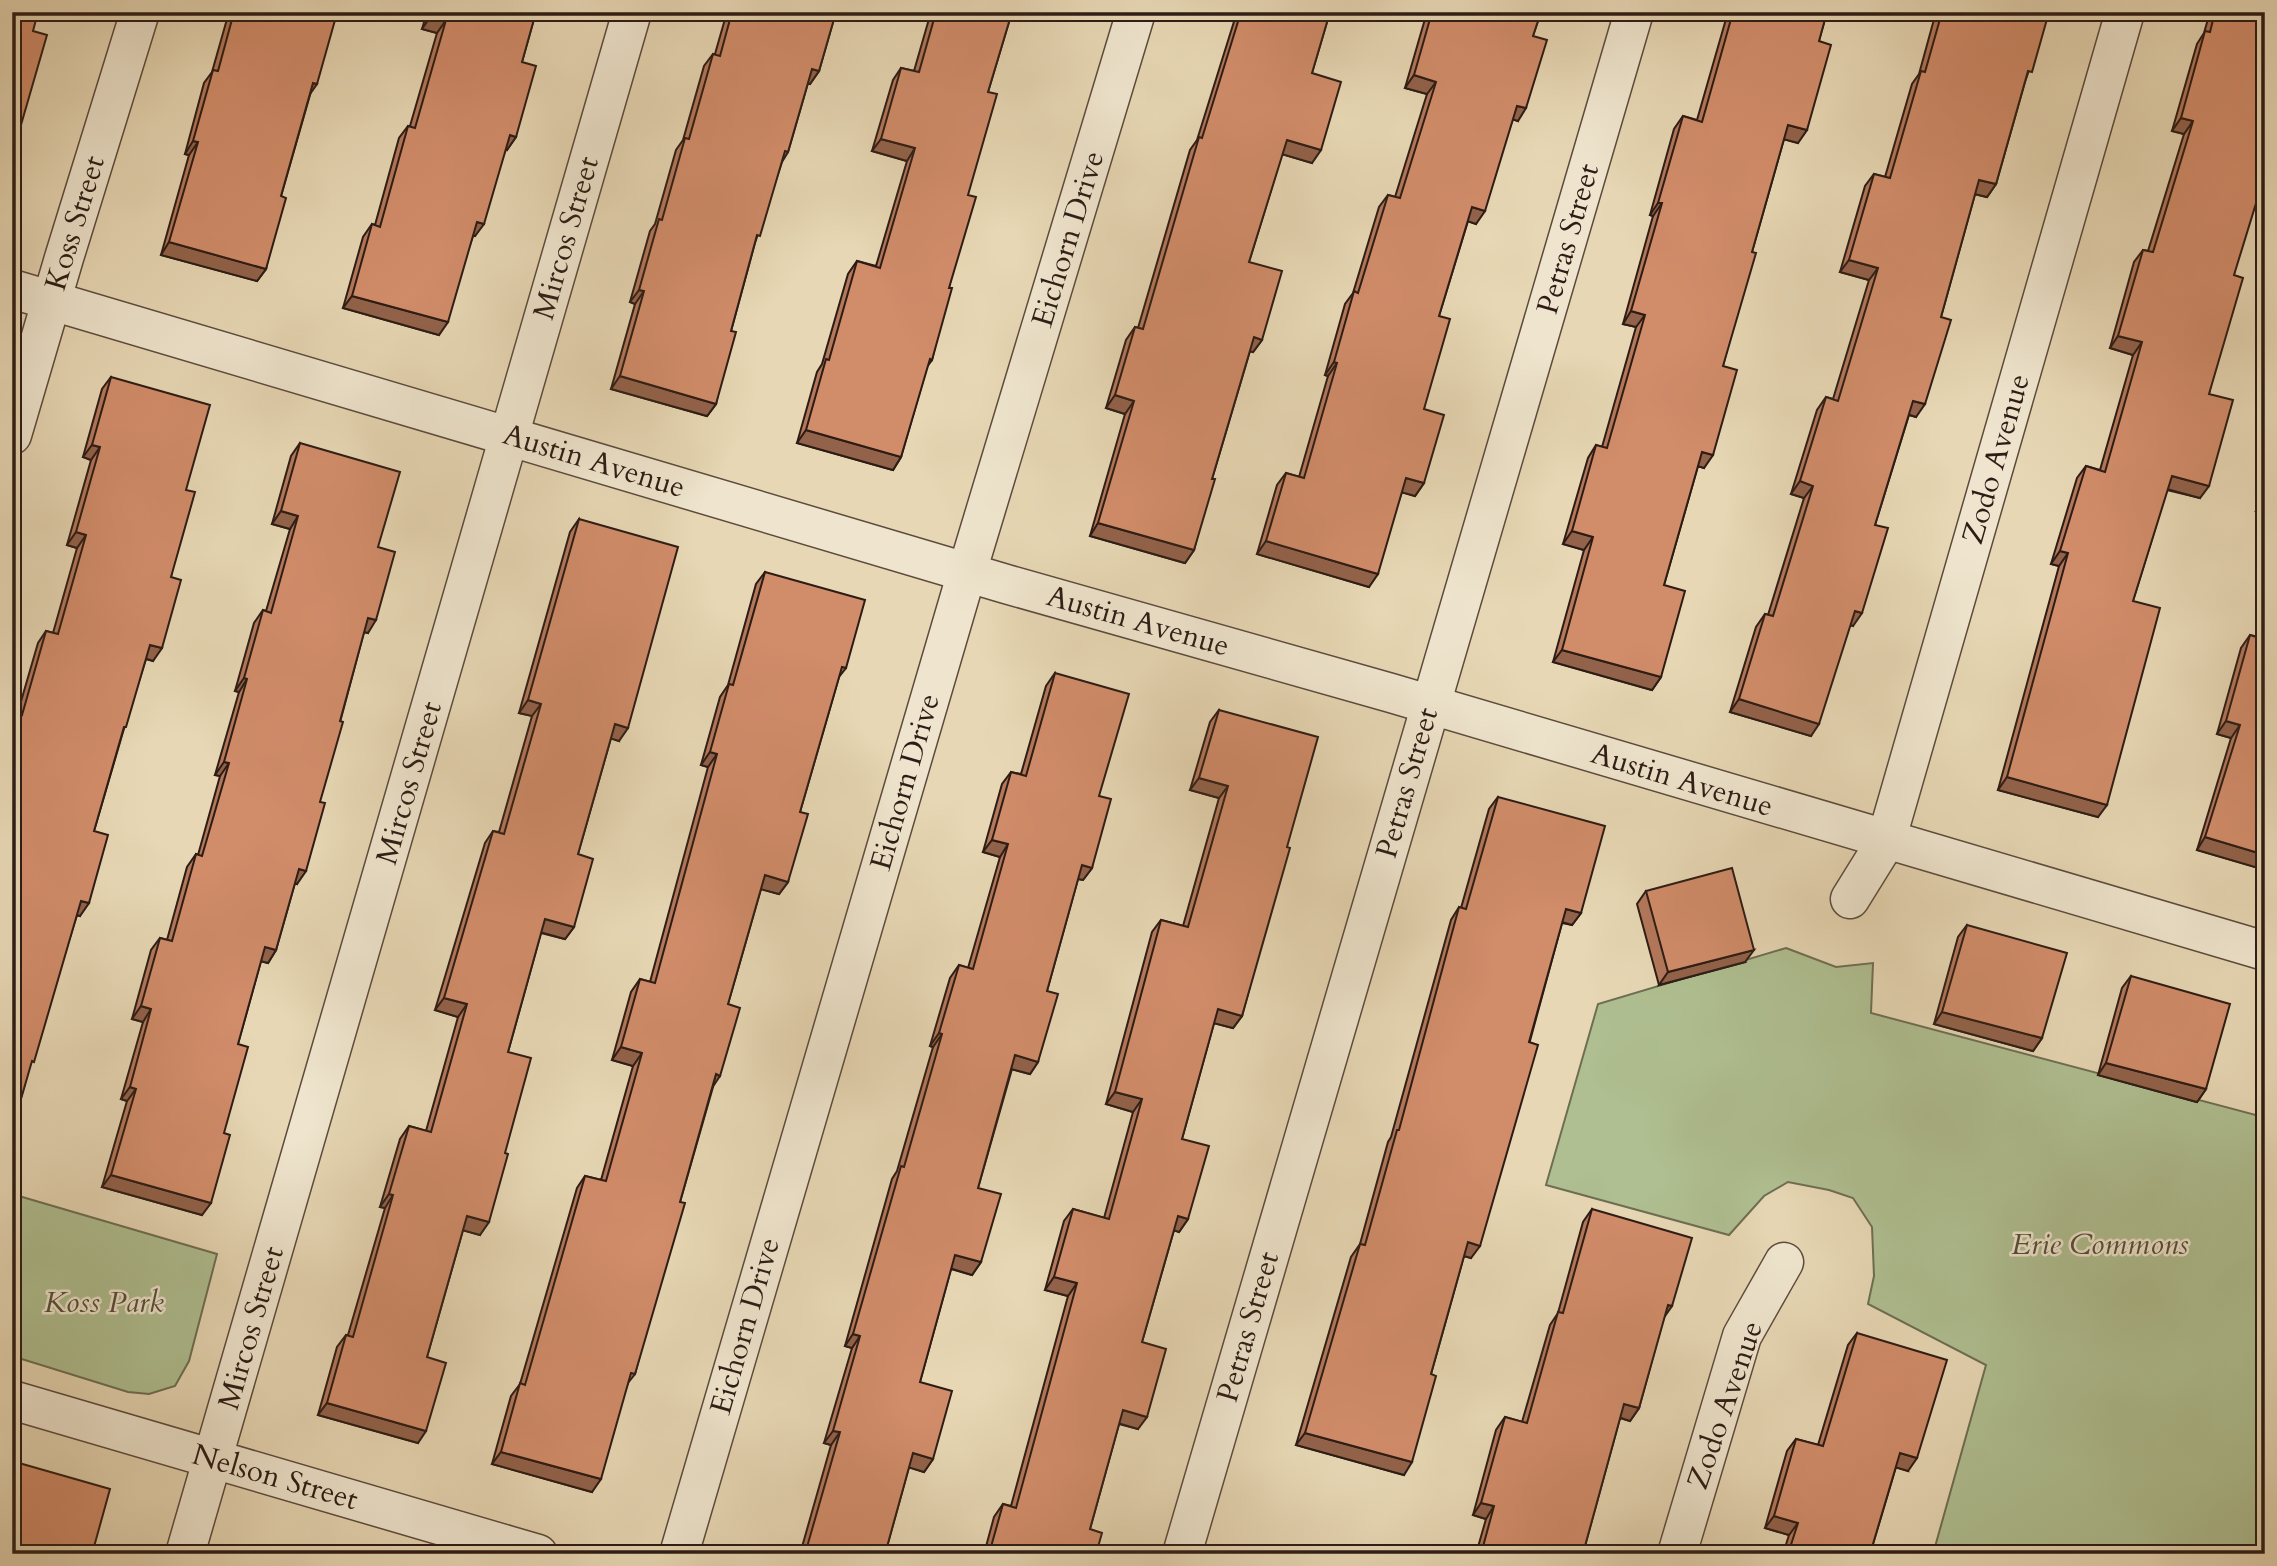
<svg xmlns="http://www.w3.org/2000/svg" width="2277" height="1566" font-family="Cardo,serif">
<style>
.park{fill:#afbf91;stroke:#6e6e53;stroke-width:2}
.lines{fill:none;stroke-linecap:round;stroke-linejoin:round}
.minor-casing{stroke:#5c4b3d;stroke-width:41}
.minor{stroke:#efe5ce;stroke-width:38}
.wall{fill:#b4785b;stroke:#2d1c15;stroke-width:2}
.shaded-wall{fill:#92624a;stroke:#2d1c15;stroke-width:2}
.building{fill:#d18c6a;stroke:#2d1c15;stroke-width:2}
.labels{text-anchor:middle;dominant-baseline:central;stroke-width:5;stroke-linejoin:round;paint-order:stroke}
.street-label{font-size:30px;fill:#2d1c15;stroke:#efe5ce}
.park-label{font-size:30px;font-style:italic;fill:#544d3a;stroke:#efe5ce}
</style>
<rect width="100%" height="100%" fill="#e7d7b4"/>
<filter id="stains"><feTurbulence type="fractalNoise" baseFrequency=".00286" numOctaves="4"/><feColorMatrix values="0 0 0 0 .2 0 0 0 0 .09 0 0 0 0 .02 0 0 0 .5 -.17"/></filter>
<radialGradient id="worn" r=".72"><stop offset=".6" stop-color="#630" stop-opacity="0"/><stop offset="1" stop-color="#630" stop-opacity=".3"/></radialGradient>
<!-- park -->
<g class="park">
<path d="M1786,948L1836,967L1873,963L1871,1013L2263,1117L2265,1115V1554H1933L1986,1365L1868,1304L1874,1276L1872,1227L1853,1198L1829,1190L1788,1182L1764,1196L1729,1235L1546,1185L1598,1004Z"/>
<path d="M12,1194L217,1254L189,1361L175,1386L149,1394L128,1392L12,1356Z"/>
</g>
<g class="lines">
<!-- minor casing -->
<g class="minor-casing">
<g id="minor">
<path d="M12,289L1006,584L1391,693L2265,951"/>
<path d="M12,435L64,258L140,12"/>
<path d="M1850,899L1886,841L2125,12"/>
<path d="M12,1400L538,1554"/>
<path d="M185,1554L632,12"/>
<path d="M679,1554L967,572L1136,12"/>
<path d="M1182,1554L1634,12"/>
<path d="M1677,1554L1742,1336L1784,1262"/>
</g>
</g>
<!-- minor -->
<use href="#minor" class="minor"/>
</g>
<!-- wall -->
<g class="wall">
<path d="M229,12H335L310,95L281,196L266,269L257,281L161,255L189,155L185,154L204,83L212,72Z"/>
<path d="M427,12H536L522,62L516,137L507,150L506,149L475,236H473L439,335L343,308L363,237L372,224L375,225L399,138L408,126H410L437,33L422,29Z"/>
<path d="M727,12H836L819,71L810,84L808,83L788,152L782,162L755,243L731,331L716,404L707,416L611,389L635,304L630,302L650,231L655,224L676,150L683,140L704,66L713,54H715Z"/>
<path d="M931,12H1012L988,92L949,288L932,360L927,367L901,457L893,470L797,443L817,372L822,364L848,274L857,261L876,266L907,161L872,151L893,80L901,68L914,71Z"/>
<path d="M1237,12H1330L1312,73V163L1282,154L1249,262L1262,340L1253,352L1250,351L1212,479L1194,550L1185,563L1090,536L1125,414L1106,408L1126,340L1135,327L1138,328L1190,150L1197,140Z"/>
<path d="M1430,12H1541L1533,36L1518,121L1513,119L1476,224L1468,221L1439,316L1424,409V483L1415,496L1402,492L1369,587L1257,554L1277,485L1286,473L1299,477L1328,376L1325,375L1345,304L1353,293L1379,207L1388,195L1395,197L1427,94L1405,88L1425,19Z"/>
<path d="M1728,12H1827L1819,41L1798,143L1784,139L1752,252L1723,366L1704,468L1698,466L1664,585L1661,677L1652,690L1553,662L1584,550L1563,544L1588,458L1596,445L1602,447L1636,327L1623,324L1653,216L1650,215L1674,129L1683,116L1697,120Z"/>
<path d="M1936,12H2049L2025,82L1996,184L1987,197L1975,194L1941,317L1916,417L1909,415L1875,525L1853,626L1850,625L1811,736L1730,712L1756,627L1765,614L1768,615L1804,498L1791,494L1817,410L1826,397L1833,399L1869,280L1840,272L1865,186L1874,174L1885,177L1912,84L1919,74Z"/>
<path d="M2210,12H2265L2234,275L2209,394L2200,498L2167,490L2133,601L2098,817L1998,790L2059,566L2051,564L2077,478L2086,466L2100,470L2133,355L2110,348L2134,262L2143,250L2148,251L2184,134L2172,131L2197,44L2204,33Z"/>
<path d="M111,377L186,490L171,577L153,661L146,659L123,732L94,831L80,916L77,915L29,1069L12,1130V726L15,722L38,643L46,631L53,633L77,548L67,545L91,460L83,457L102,389Z"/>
<path d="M300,443L378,547L368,633L364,632L297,884L295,883L276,950L268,963L261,961L238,1044L202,1215L102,1187L127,1101L121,1099L143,1022L132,1019L151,950L160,938L167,940L187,867L196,854L198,855L220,776L215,775L239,692L235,691L254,623L263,610L266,611L290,529L272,524L291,456Z"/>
<path d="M2265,482V513L2256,511Z"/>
<path d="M579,519L619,741L611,738L578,854L574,927L565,939L541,933L508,1052L480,1235L463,1230L427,1357L418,1443L318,1415L337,1347L346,1335H348L385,1208L380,1207L400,1139L409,1126L426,1131L458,1017L435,1010L485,843L493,831L499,832L532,716L519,713L570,532Z"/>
<path d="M765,572L846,668L839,677L800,812L788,882L779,894L761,889L728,1004L713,1087L680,1202L635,1374L628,1383L592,1492L492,1464L511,1396L520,1384L577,1188L585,1176L601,1180L633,1066L612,1060L631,992L640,979L650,982L708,767L701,765L720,697L728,685L756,584Z"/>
<path d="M2265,618V870L2197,850L2231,738L2217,734L2241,648L2250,635L2259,637Z"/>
<path d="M1055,673L1099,796L1092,868L1083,880L1078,879L1047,991L1038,1062L1030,1074L1012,1069L978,1188L981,1262L972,1275L951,1269L920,1382L933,1459L924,1472L909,1467L885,1554H800L831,1445L824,1443L852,1348L845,1346L892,1179L897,1171L933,1047L930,1046L950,978L959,965L968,968L1000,857L983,852L1002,784L1011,772L1021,774L1046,686Z"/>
<path d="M1219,710L1287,847L1242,1016L1233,1028L1214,1023L1182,1139L1188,1219L1179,1232L1174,1230L1142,1342L1138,1429L1119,1424L1090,1529L1096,1554H984L994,1517L1003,1504L1011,1506L1068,1296L1045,1290L1064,1221L1073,1209L1104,1218L1133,1112L1106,1104L1152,932L1161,920L1183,926L1219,798L1190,790L1210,722Z"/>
<path d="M1498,797L1581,913L1572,925L1562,923L1471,1258L1464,1256L1431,1374L1404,1475L1296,1445L1351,1257L1360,1244L1388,1142L1391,1137L1451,920L1459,907L1461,908L1489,809Z"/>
<path d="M1646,891L1745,962L1659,985L1637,904Z"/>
<path d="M1967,925L2042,1038L2033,1051L1934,1024L1958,937Z"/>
<path d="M2131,976L2206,1089L2197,1102L2098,1075L2122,988Z"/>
<path d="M1592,1209L1664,1317L1639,1408L1630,1421L1620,1418L1585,1546L1597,1554H1476L1486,1519L1473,1515L1496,1430L1505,1417L1522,1422L1550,1325L1558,1313L1583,1222Z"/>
<path d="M1857,1333L1908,1471L1896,1467L1870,1554H1783L1789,1535L1765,1528L1787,1451L1796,1439L1818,1445L1848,1345Z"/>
</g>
<!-- shaded-wall -->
<g class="shaded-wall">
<path d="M431,16L446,20L437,33L422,29Z"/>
<path d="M812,69L819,71L810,84L803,82Z"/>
<path d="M1414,75L1436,82L1427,94L1405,88Z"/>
<path d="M313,83L317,84L308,97Z"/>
<path d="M1517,106L1526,108L1518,121L1508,118Z"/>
<path d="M2181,118L2193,121L2184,134L2172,131Z"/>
<path d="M1788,125L1807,130L1798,143L1779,138Z"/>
<path d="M510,135L516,137L507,150L501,148Z"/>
<path d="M881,139L915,148L907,161L872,151Z"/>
<path d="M1287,140L1321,150L1312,163L1278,153Z"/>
<path d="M193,141L198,142L189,155L185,154Z"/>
<path d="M1979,180L1996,184L1987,197L1970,193Z"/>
<path d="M1658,203H1662L1653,216L1650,215Z"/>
<path d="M1472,207L1485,211L1476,224L1464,220Z"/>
<path d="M477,222L484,224L475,236L468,234Z"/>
<path d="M169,242L266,269L257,281L161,255Z"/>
<path d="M1849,260L1878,268L1869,280L1840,272Z"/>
<path d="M639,290L644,291L635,304L630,302Z"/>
<path d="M352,296L448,322L439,335L343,308Z"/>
<path d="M1631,311L1645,315L1636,327L1623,324Z"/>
<path d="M2118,336L2142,342L2133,355L2110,348Z"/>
<path d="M1254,337L1262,340L1253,352L1245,350Z"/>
<path d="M1334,362L1337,363L1328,376L1325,375Z"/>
<path d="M620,376L716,404L707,416L611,389Z"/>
<path d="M1115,395L1134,401L1125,414L1106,408Z"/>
<path d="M1913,401L1925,404L1916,417L1904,413Z"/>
<path d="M806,430L901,457L893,470L797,443Z"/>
<path d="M92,445L100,447L91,460L83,457Z"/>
<path d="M1702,452L1713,455L1704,468L1694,465Z"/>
<path d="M2172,476L2209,486L2200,498L2163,488Z"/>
<path d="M1406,478L1424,483L1415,496L1397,491Z"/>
<path d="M1800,481L1813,486L1804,498L1791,494Z"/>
<path d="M2265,499V513L2256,511Z"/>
<path d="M281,511L298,516L290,529L272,524Z"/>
<path d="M1098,523L1194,550L1185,563L1090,536Z"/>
<path d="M1572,531L1593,537L1584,550L1563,544Z"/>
<path d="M76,532L86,535L77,548L67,545Z"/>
<path d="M1266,541L1378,574L1369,587L1257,554Z"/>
<path d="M2060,551L2068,553L2059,566L2051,564Z"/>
<path d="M1855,611L1862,613L1853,626L1846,623Z"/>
<path d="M368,618L376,620L368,633L360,631Z"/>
<path d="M150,645L162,648L153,661L141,657Z"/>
<path d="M1562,650L1661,677L1652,690L1553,662Z"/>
<path d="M244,678L247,679L239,692L235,691Z"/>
<path d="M1739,699L1819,724L1811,736L1730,712Z"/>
<path d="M528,700L541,704L532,716L519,713Z"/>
<path d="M2226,721L2240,725L2231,738L2217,734Z"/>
<path d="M615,724L628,728L619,741L606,737Z"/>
<path d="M710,752L717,754L708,767L701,765Z"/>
<path d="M224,762L229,763L220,776L215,775Z"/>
<path d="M2007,777L2107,805L2098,817L1998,790Z"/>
<path d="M1199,778L1228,786L1219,798L1190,790Z"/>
<path d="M2205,837L2265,855V870L2197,850Z"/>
<path d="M992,840L1008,844L1000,857L983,852Z"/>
<path d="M1082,865L1092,868L1083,880L1073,878Z"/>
<path d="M299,869L306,871L297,884L290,882Z"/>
<path d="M765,875L788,882L779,894L756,888Z"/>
<path d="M81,901L89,903L80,916L73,914Z"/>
<path d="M1566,909L1581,913L1572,925L1558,921Z"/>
<path d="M545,919L574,927L565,939L536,931Z"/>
<path d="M265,947L276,950L268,963L256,960Z"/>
<path d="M1754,950L1745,962L1659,985L1668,972Z"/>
<path d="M444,998L467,1004L458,1017L435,1010Z"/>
<path d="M141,1006L151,1009L143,1022L132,1019Z"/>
<path d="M1218,1009L1242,1016L1233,1028L1209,1022Z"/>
<path d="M1942,1012L2042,1038L2033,1051L1934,1024Z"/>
<path d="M939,1033L942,1034L933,1047L930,1046Z"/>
<path d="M621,1047L642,1053L633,1066L612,1060Z"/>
<path d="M1015,1055L1038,1062L1030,1074L1007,1068Z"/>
<path d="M2106,1063L2206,1089L2197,1102L2098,1075Z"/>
<path d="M716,1074L720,1076L712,1088Z"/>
<path d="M130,1087L136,1089L127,1101L121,1099Z"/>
<path d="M1115,1092L1142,1099L1133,1112L1106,1104Z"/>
<path d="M111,1175L211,1203L202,1215L102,1187Z"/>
<path d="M389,1194L393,1195L385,1208L380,1207Z"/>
<path d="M467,1216L489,1222L480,1235L458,1229Z"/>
<path d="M1178,1216L1188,1219L1179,1232L1170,1229Z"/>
<path d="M1468,1242L1480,1246L1471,1258L1460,1255Z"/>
<path d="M955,1255L981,1262L972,1275L946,1267Z"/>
<path d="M1054,1277L1077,1283L1068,1296L1045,1290Z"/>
<path d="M1668,1305L1672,1306L1663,1319Z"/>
<path d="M853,1334L860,1336L852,1348L845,1346Z"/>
<path d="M327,1403L426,1431L418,1443L318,1415Z"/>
<path d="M1624,1404L1639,1408L1630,1421L1615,1416Z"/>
<path d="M1123,1410L1147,1417L1138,1429L1114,1422Z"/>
<path d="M833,1431L840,1432L831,1445L824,1443Z"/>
<path d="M1305,1433L1412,1462L1404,1475L1296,1445Z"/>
<path d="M501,1452L601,1479L592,1492L492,1464Z"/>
<path d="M913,1453L933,1459L924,1472L904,1466Z"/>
<path d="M1900,1453L1917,1458L1908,1471L1891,1466Z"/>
<path d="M1481,1503L1494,1506L1486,1519L1473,1515Z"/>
<path d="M1774,1516L1798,1523L1789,1535L1765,1528Z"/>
<path d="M807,1547L830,1554H802Z"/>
</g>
<!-- building -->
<g class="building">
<path d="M12,12H38L33,31L47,35L12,156Z"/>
<path d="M234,12L337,13L317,84L313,83L281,196L286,198L266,269L169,242L198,142L193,141L213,70L218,71Z"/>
<path d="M432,12H536L522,62L536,66L516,137L510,135L484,224L477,222L448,322L352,296L372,224L380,227L408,126L415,128L446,20L431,16Z"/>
<path d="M732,12H836L819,71L812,69L788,152L785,151L760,236L757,235L731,331L736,332L716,404L620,376L644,291L639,290L659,219L662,220L685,138L689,139L713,54L720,56Z"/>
<path d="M936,12H1012L988,92L997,94L968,195L976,197L949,288H952L932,360L930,359L901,457L806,430L826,359L829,360L857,261L880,268L915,148L881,139L901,68L919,72Z"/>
<path d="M1241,12H1330L1312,73L1341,82L1321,150L1287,140L1249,262L1282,271L1262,340L1254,337L1212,479H1215L1194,550L1098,523L1134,401L1115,395L1135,327L1143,329L1199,137L1202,138Z"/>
<path d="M1432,12H1541L1533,36L1547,40L1526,108L1517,106L1485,211L1472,207L1439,316L1450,319L1424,409L1444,415L1424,483L1406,478L1378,574L1266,541L1286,473L1304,478L1337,363L1334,362L1354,291L1358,293L1388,195L1400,198L1436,82L1414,75Z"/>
<path d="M1733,12H1827L1819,41L1831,45L1807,130L1788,125L1752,252L1756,253L1723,366L1737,370L1713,455L1702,452L1664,585L1685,591L1661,677L1562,650L1593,537L1572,531L1596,445L1607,448L1645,315L1631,311L1662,203H1658L1683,116L1702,122Z"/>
<path d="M1942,12H2049L2032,72L2028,71L1996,184L1979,180L1941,317L1951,320L1925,404L1913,401L1875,525L1888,528L1862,613L1855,611L1819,724L1739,699L1765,614L1773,616L1813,486L1800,481L1826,397L1838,401L1878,268L1849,260L1874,174L1890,178L1921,71L1925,72Z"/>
<path d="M2215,12H2265V174L2234,275L2243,278L2209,394L2233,400L2209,486L2172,476L2133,601L2160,608L2107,805L2007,777L2068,553L2060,551L2086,466L2105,472L2142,342L2118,336L2143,250L2153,252L2193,121L2181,118L2205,31L2210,32Z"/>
<path d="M111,377L210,405L186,490L195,492L171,577L181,580L162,648L150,645L126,727H124L94,831L108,835L89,903L81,901L34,1062L32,1061L12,1130V793L14,786L12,785V743L20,714L22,715L46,631L58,634L86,535L76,532L100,447L92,445Z"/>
<path d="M300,443L400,472L378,547L395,552L376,620L368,618L340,721L343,722L320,802L325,803L306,871L299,869L276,950L265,947L238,1044L248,1047L224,1133L230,1135L211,1203L111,1175L136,1089L130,1087L151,1009L141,1006L160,938L172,941L196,854L202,856L229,763L224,762L247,679L244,678L263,610L271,613L298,516L281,511Z"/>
<path d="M579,519L678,547L628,728L615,724L578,854L593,859L574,927L545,919L508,1052L531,1058L505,1153L508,1154L489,1222L467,1216L427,1357L446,1363L426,1431L327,1403L346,1335L353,1337L393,1195L389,1194L409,1126L431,1132L467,1004L444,998L493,831L504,834L541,704L528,700Z"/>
<path d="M765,572L865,600L846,668L842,667L800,812L808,814L788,882L765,875L728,1004L740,1008L720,1076L716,1074L680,1202L685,1203L635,1374L631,1373L601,1479L501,1452L520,1383L525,1385L585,1176L606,1181L642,1053L621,1047L640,979L655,983L717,754L710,752L729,684L733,685Z"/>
<path d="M2250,635L2263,639L2265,635V855L2205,837L2240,725L2226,721Z"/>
<path d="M1055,673L1129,694L1099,796L1111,799L1092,868L1082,865L1047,991L1058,994L1038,1062L1015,1055L978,1188L1001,1194L981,1262L955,1255L920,1382L952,1391L933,1459L913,1453L885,1554H830L807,1547L840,1432L833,1431L860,1336L853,1334L901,1166L904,1167L942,1034L939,1033L959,965L973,969L1008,844L992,840L1011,772L1026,776Z"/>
<path d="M1219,710L1318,737L1287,847L1290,848L1242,1016L1218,1009L1182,1139L1209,1146L1188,1219L1178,1216L1142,1342L1166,1349L1147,1417L1123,1410L1090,1529L1102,1533L1096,1554H989L1003,1504L1016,1508L1077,1283L1054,1277L1073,1209L1109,1219L1142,1099L1115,1092L1161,920L1188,927L1228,786L1199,778Z"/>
<path d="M1498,797L1605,826L1581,913L1566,909L1529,1042L1538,1045L1480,1246L1468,1242L1431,1374L1436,1376L1412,1462L1305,1433L1360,1244L1365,1245L1397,1130H1399L1459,907L1466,909Z"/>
<path d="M1732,868L1754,950L1668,972L1646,891Z"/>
<path d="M1967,925L2067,953L2042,1038L1942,1012Z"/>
<path d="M2131,976L2230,1004L2206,1089L2106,1063Z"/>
<path d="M1592,1209L1692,1238L1672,1306L1668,1305L1639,1408L1624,1404L1585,1546L1598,1550L1597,1554H1481L1494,1506L1481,1503L1505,1417L1527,1423L1558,1312L1563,1313Z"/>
<path d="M1857,1333L1947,1360L1917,1458L1900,1453L1870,1554H1788L1798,1523L1774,1516L1796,1439L1823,1446Z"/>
<path d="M12,1461L110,1489L92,1554H12Z"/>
<path d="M284,1548L306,1554H283Z"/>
</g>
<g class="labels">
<!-- street labels -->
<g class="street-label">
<text transform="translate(75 223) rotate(-73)">Koss Street</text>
<text transform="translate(566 238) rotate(-74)">Mircos Street</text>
<text transform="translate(1068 239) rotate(-73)">Eichorn Drive</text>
<text transform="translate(1568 239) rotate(-74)">Petras Street</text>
<text transform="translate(1996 459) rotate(-74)">Zodo Avenue</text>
<text transform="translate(594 461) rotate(17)">Austin Avenue</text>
<text transform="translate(1138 621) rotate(16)">Austin Avenue</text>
<text transform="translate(1682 780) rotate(17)">Austin Avenue</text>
<text transform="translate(905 782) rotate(-74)">Eichorn Drive</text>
<text transform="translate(409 783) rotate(-74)">Mircos Street</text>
<text transform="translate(1407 783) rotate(-74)">Petras Street</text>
<text transform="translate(745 1326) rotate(-74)">Eichorn Drive</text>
<text transform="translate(1248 1327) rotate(-74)">Petras Street</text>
<text transform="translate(251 1328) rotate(-74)">Mircos Street</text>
<text transform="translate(1725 1405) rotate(-71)">Zodo Avenue</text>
<text transform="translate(275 1477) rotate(16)">Nelson Street</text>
</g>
<!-- park labels -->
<g class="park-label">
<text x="2100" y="1244">Erie Commons</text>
<text x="104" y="1302">Koss Park</text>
</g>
</g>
<!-- margin -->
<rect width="2277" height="1566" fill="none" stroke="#e7d7b4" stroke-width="42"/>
<rect x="14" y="14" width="2249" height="1538" fill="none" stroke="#2d1c15" stroke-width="3.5"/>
<rect x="21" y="21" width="2235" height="1524" fill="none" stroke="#2d1c15" stroke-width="2"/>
<rect width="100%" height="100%" filter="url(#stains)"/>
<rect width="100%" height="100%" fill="url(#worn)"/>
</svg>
